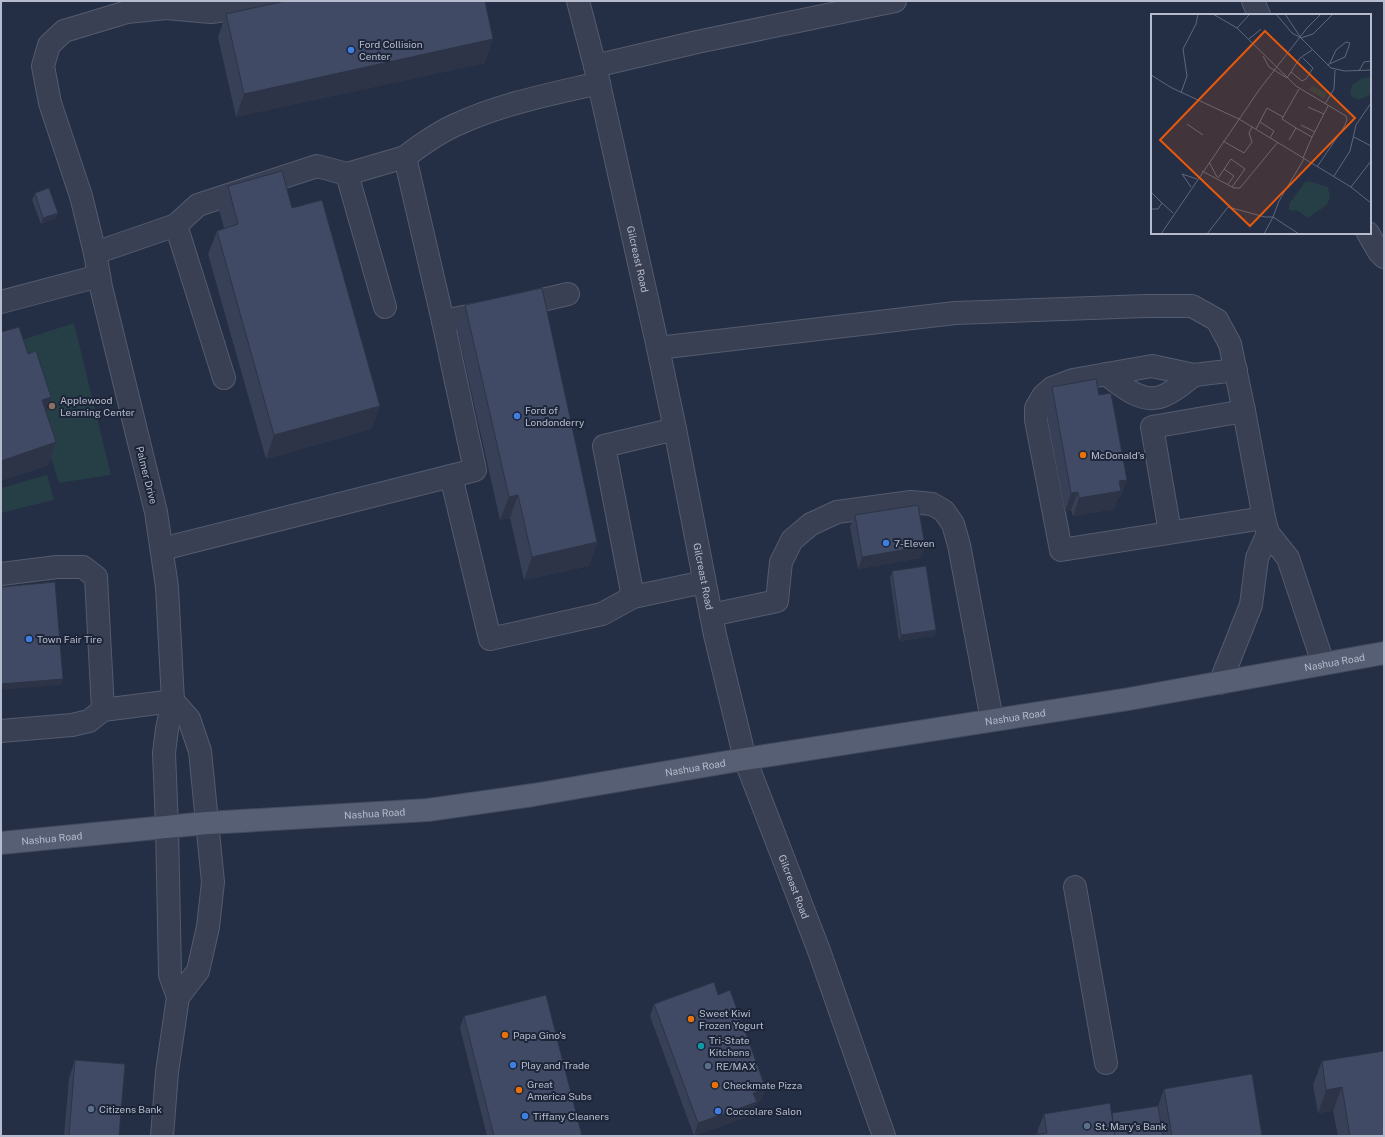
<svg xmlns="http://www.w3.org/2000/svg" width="1385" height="1137" font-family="'Public Sans',sans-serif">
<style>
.green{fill:#263e45}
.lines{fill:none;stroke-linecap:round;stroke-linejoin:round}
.minor-casing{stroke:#545b6e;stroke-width:24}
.major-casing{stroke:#42495d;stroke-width:24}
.minor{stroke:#394054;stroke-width:22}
.major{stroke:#575f74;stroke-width:22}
.wall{fill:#374057}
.shaded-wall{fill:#2d3447}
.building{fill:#404a65;stroke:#2d3447}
.shop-dot{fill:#3f7fe0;stroke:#1d2539;stroke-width:1.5}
.education-dot{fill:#8d6e63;stroke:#1d2539;stroke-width:1.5}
.food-dot{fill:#e8710a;stroke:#1d2539;stroke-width:1.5}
.culture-dot{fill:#0f9aa8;stroke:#1d2539;stroke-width:1.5}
.service-dot{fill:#5c6f8a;stroke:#1d2539;stroke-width:1.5}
.labels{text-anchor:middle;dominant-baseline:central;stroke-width:4;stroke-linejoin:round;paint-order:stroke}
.poi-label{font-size:10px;fill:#b6bccd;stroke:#1d2539;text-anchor:start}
.street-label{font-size:10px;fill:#b6bccd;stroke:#1d2539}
.inset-road{fill:none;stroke:#5e677b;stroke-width:1}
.view{fill:#e8590c;fill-opacity:0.15;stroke:#e8590c;stroke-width:2}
.inset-edge{fill:none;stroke:#b6bccd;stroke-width:2}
</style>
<rect width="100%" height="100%" fill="#242e44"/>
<!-- green -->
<g class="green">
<path d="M74,323L111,475L59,483L42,430L51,427L33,369L15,342Z"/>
<path d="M47,475L54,500L1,513V488Z"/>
</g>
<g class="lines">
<!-- minor casing -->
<g class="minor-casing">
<g id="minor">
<path id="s1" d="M578,1L595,66L658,348L675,429L715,635L745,759L818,948L884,1136"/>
<path d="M1253,1L1259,15"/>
<path d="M595,66L697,42L895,1"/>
<path d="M405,157C422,144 440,131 460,123C504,103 552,94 599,83"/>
<path d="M347,174L385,307"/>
<path d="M176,225L224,378"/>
<path d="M1368,233L1379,252L1384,257"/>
<path d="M95,253L176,225L198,205L317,166L347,174L405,157L443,321"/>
<path d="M1,302L99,276"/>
<path d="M658,348L955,313L1146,306H1192L1217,320L1230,344L1244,411L1264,518L1268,533L1288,558L1323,663"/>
<path d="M1236,370L1194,375L1152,366L1073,380L1052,388L1043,396L1036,408V420L1061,550L1264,518"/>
<path d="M1106,374C1121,385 1142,405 1163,396C1174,392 1184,383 1194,375"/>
<path d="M451,476L475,470L443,321L499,310L568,294"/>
<path d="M1170,532L1152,427L1244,411"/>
<path d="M162,549L451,476L490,639L602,614L633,597L704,582"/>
<path d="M1,574L57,567H83L96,577L103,710"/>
<path d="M633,597L604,446L675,429"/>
<path d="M711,615L777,601L781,562L792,540L811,524L837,512L911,502L932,504L944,511L953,524L959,545L992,720"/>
<path d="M1220,683L1251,605L1257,558L1268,533"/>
<path d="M173,701L189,719L200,751L213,882L208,927L198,971L178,997"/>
<path d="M1,731L72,725L89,721L103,710L173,701"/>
<path d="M1075,887L1106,1063"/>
<path d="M162,1136L167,1072L178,997L170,975L167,826L164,753L167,729L173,701L167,587L156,512L101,287L95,253L81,196L50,103L43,66L49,45L64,31L127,12L166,8L211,12L263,5L278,1"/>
</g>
</g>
<!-- major casing -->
<g class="major-casing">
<g id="major">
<path id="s2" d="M1,843L207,823L428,810L533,795L745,759L1129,699L1384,653"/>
</g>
</g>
<!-- minor -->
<use href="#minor" class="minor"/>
<!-- major -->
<use href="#major" class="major"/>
</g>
<!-- wall -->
<g class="wall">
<path d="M226,14L485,63L236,117L218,37Z"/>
<path d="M228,186L292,208L380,406L371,429L266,459L208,254L217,231L224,228L219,209Z"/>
<path d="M35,193L58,213L55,219L41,224L32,200Z"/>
<path d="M465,305L597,542L589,566L524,580L510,518L500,520L457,328Z"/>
<path d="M1052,387L1099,395L1127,480L1120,498H1118L1114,509L1073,516L1071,510L1065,511L1045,405Z"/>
<path d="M855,515L921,558L858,569L850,527Z"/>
<path d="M892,571L936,630L934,636L899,641L890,578Z"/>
<path d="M718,995L761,1101L757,1103L752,1115L694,1136L650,1016L654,1004Z"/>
<path d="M464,1016L582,1136H487L460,1028Z"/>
<path d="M75,1060L119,1136H64L69,1078Z"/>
<path d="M1322,1061L1384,1136H1338L1333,1111L1318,1113L1313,1085Z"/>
<path d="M1164,1089L1262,1136H1029L1038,1134L1037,1132L1044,1114L1112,1113L1158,1106Z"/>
</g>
<!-- shaded-wall -->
<g class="shaded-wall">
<path d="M493,39L485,63L236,117L244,94Z"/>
<path d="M58,213L55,219L41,224L43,218Z"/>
<path d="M51,397L43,420L42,400Z"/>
<path d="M380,406L371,429L266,459L274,435Z"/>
<path d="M56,442L48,466L1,481V461Z"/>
<path d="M1127,480L1120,498H1118L1114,509L1073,516L1079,498L1119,481Z"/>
<path d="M1078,492L1071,510L1065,511L1071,493Z"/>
<path d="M518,495L510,518L500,520L509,497Z"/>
<path d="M597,542L589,566L524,580L532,557Z"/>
<path d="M925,546L921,558L858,569L862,557Z"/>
<path d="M936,630L934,636L899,641L901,635Z"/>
<path d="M63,679L61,685L1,690V684Z"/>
<path d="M1342,1087L1333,1111L1318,1113L1326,1090Z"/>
<path d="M766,1089L761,1101L757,1103L752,1115L694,1136L698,1123L753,1093Z"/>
</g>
<!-- building -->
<g class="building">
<path d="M285,1H485L493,39L244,94L226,14Z"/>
<path d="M282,171L292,208L322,200L380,406L274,435L217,231L238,224L228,186Z"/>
<path d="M49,188L58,213L43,218L35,193Z"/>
<path d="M542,288L597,542L532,557L518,495L509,497L465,305Z"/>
<path d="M19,327L28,354L36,351L51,397L42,400L56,442L1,461V332Z"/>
<path d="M1096,379L1099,395L1111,393L1127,480L1119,481L1121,491L1079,498L1078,492L1071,493L1052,387Z"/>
<path d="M918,505L925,546L862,557L855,515Z"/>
<path d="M926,566L936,630L901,635L892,571Z"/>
<path d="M55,582L63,679L1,684V587Z"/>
<path d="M714,982L718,995L730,990L766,1089L753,1093L757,1102L698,1123L654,1004Z"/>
<path d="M546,995L582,1136H494L464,1016Z"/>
<path d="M1384,1051V1136H1350L1342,1087L1326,1090L1322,1061Z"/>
<path d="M75,1060L125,1064L119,1136H69Z"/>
<path d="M1252,1074L1262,1136H1172L1164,1089Z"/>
<path d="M1110,1103L1115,1136H1029L1047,1133L1044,1114Z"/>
<path d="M1158,1106L1163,1136H1115L1112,1113Z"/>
</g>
<!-- markers -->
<g class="shop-dot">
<circle cx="351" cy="50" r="4"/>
<circle cx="517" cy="416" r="4"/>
<circle cx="886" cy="543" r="4"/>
<circle cx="29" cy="639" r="4"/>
<circle cx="513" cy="1065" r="4"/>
<circle cx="718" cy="1111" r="4"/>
<circle cx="525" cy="1116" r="4"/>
</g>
<circle class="education-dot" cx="52" cy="406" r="4"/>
<g class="food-dot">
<circle cx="1083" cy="455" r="4"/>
<circle cx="691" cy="1019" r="4"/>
<circle cx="505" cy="1035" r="4"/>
<circle cx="715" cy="1085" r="4"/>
<circle cx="519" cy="1090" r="4"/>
</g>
<circle class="culture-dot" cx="701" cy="1046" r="4"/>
<g class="service-dot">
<circle cx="708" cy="1066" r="4"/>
<circle cx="91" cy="1109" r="4"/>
<circle cx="1087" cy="1126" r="4"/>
</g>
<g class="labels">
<!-- poi labels -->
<g class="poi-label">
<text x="359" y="44">Ford Collision<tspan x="359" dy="12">Center</tspan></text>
<text x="60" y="400">Applewood<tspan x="60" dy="12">Learning Center</tspan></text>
<text x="525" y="410">Ford of<tspan x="525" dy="12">Londonderry</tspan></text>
<text x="1091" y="455">McDonald's</text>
<text x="894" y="543">7-Eleven</text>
<text x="37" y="639">Town Fair Tire</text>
<text x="699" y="1013">Sweet Kiwi<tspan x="699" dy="12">Frozen Yogurt</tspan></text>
<text x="513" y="1035">Papa Gino's</text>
<text x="709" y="1040">Tri-State<tspan x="709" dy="12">Kitchens</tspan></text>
<text x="521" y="1065">Play and Trade</text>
<text x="716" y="1066">RE/MAX</text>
<text x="527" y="1084">Great<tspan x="527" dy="12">America Subs</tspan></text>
<text x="723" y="1085">Checkmate Pizza</text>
<text x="99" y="1109">Citizens Bank</text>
<text x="726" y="1111">Coccolare Salon</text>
<text x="533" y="1116">Tiffany Cleaners</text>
<text x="1095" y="1126">St. Mary's Bank</text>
</g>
<!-- street labels -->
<g class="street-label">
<text stroke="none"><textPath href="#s1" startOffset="265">Gilcreast Road</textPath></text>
<text transform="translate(147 475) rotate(76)">Palmer Drive</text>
<text stroke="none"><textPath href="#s1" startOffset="589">Gilcreast Road</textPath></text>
<text stroke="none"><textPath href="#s2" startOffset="1347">Nashua Road</textPath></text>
<text stroke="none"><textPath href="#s2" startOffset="1023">Nashua Road</textPath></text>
<text stroke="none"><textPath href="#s2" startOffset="699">Nashua Road</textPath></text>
<text stroke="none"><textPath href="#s2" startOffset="375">Nashua Road</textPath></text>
<text stroke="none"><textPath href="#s2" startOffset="51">Nashua Road</textPath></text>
<text stroke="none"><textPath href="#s1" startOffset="913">Gilcreast Road</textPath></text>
</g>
</g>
<!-- overview -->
<g transform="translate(1151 14)">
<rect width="220" height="220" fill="#242e44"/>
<path d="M220,63V80L208,86L200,82L199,78L202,70L212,64ZM161,72L176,79L173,85L158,76ZM158,167L177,173L179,184L176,191L157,204L147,197L138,196V190L154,168Z" fill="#263e45"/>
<path class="inset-road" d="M62,0L86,14L145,72L195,102L196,106L193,113L166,153M125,0L141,19L150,24M134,0L150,24L180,54L194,57L220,56M86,14L99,0M150,24L162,20L182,0M98,25L110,15M112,42L118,53L136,64M176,51L194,43L199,29L195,28L185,36L179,49M208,57L213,48L220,47M140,58L151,67L155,65L162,54L152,44M0,61L21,74L88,105L200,173L220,189M136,64L149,44L161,36M30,79L36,62L32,35L45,10L47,0M174,90L183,75L184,56M157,93L173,100M132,103L131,105L145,114L138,126M109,108L123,117L119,124M36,110L52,121M150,111L164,118M145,114L161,123L177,92M105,115L116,94L132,103L148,75M203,123L220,132M72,127L93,139L101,128L98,119L101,113M152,144L161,123M58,148L66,163M73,155L83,162L77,170M51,157L83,174H89L126,129M31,160L40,173M31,160L46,165M183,162L199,137L205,111L220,89M67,164L80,145L94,155L81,173M200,173L220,147M0,178L11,189L7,195H0M11,189L22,199M10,220L108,76L156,14L170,0M56,220L77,193L114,203H122L128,187L153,145M113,220L122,203L148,220"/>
<path class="view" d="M114,17L204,104L99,212L9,126Z"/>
<rect width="220" height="220" class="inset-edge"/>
</g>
<!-- border -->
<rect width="1385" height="1137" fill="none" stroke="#b6bccd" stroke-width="4"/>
</svg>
